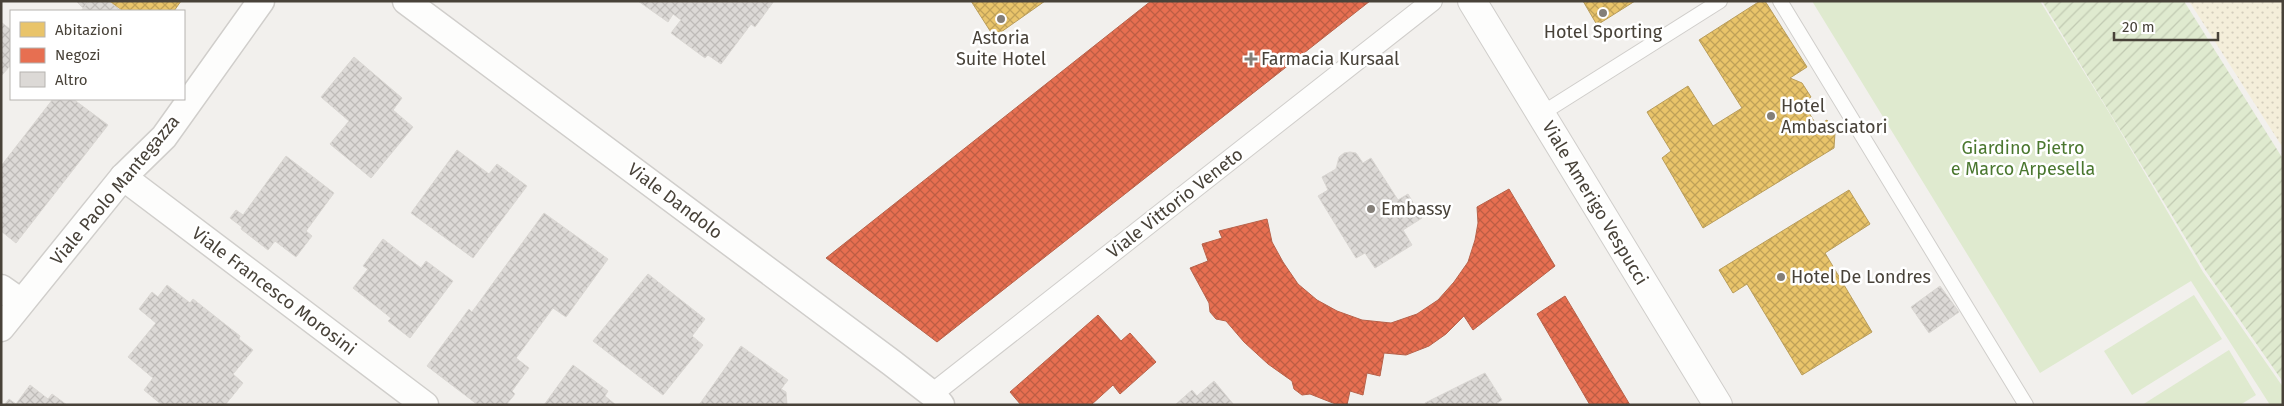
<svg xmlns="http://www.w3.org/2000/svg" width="2284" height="406" font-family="'Fira Sans',sans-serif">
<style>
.sand{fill:url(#sand-dots)}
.park{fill:#dfeacf}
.garden{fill:url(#garden-furrows)}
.homes{fill:url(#homes-cross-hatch);stroke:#b99d5b}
.shops{fill:url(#shops-cross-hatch);stroke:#b7624a}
.building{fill:url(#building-cross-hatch);stroke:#dad7d3}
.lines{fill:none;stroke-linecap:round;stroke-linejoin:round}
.service-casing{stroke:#d0cecb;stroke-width:16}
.pedestrian-casing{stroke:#d0cecb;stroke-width:22}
.minor-casing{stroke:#d0cecb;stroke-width:29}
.tertiary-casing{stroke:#d0cecb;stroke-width:30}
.service{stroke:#fdfdfc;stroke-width:14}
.pedestrian{stroke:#fdfdfc;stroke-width:20}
.minor{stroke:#fdfdfc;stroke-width:26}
.tertiary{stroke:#fdfdfc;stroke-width:28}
.poi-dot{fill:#847f78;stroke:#fff;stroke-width:2}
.labels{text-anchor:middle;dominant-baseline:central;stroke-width:5;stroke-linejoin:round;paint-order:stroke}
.poi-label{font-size:18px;fill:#484239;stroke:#fff;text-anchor:start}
.park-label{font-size:18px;fill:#4a772f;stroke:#fff}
.street-label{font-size:18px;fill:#484239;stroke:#fff}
</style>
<defs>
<pattern id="sand-dots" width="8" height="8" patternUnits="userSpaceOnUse" patternTransform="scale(1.25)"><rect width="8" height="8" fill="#f4eeda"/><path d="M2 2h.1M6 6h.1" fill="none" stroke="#d3cdbc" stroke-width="1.8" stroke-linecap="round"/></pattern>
<pattern id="garden-furrows" width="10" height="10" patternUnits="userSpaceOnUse" patternTransform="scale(1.25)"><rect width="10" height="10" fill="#dfeacf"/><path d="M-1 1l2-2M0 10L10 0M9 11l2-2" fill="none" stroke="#c1cab2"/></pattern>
<pattern id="homes-cross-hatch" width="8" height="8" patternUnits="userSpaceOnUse" patternTransform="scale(1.25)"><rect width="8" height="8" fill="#e9c46a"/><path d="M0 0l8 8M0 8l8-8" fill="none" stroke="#bfa158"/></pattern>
<pattern id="shops-cross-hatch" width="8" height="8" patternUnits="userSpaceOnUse" patternTransform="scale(1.25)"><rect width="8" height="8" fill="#e76f51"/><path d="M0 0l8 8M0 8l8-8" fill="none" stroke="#bd5d44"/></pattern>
<pattern id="building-cross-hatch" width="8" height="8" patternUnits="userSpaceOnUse" patternTransform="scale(1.25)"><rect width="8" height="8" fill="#dcd9d6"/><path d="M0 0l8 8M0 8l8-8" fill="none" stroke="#bebbb8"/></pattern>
</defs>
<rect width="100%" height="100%" fill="#f2f0ed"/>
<!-- sand -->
<path class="sand" d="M2189,1H2283V148Z"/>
<!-- park -->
<g class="park">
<path d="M1812,1H2040L2110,114L2203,272L2283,387V405H2270L2191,281L2040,373Z"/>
<path d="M2194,295L2222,339L2132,395L2104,351Z"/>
<path d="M2229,350L2256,395L2240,405H2142Z"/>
</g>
<!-- garden -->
<path class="garden" d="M2042,1H2184L2283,159V382L2205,270Z"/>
<!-- homes -->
<g class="homes">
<path d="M108,1H181L174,11H122Z"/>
<path d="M971,1H1045L994,37Z"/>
<path d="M1583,1H1635L1597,25Z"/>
<path d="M1760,1H1765L1807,67L1790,78L1802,83L1811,97L1803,103L1817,126L1827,120L1835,133L1834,148L1703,228L1662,158L1671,151L1647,112L1688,86L1713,126L1742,108L1699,40Z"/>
<path d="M1849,190L1870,224L1825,253L1872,332L1802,375L1747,284L1733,293L1719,270Z"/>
</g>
<!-- shops -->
<g class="shops">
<path d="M1151,1H1370L937,342L826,258Z"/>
<path d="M1509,189L1555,266L1473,330L1464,316L1446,334L1429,346L1406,355L1384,353L1380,376L1367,373L1363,395L1350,391L1347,405H1338L1310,394L1302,395L1294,389L1292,381L1268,364L1244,342L1226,321L1216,319L1210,312L1209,303L1190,268L1208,261L1202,244L1222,238L1219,231L1267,219L1272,242L1283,262L1298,284L1317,300L1337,311L1362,320L1391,323L1417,314L1438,300L1454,282L1468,262L1475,240L1478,223L1477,207Z"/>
<path d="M1565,296L1630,405H1590L1537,314Z"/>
<path d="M1098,315L1121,341L1130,333L1156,362L1120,394L1113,385L1091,405H1021L1010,392Z"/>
</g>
<!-- building -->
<g class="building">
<path d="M76,1H89L83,8Z"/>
<path d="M89,1H108L122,11H81Z"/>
<path d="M638,1H774L755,27L751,24L721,64L708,55L705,58L671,33L681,20L673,14L668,22Z"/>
<path d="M1,22L11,30V68L10,66L1,76Z"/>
<path d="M354,57L402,98L393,110L413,127L371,178L330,144L349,121L321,97Z"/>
<path d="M53,99H73L108,125L16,243L1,231V166Z"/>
<path d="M457,150L489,174L497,164L527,186L473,258L411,213Z"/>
<path d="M1350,152L1356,153L1363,163L1371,158L1398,200L1408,194L1422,218L1403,230L1412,245L1375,268L1365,253L1356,258L1318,196L1328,190L1322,177L1336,169L1339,157L1344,153Z"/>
<path d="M286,156L334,193L306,231L312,236L296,257L275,241L268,250L241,229L242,227L230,218L236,210L243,215Z"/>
<path d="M544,213L608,259L566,317L553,308L516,358L529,368L512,391L515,394L506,405H478L427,366L469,309L472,312Z"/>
<path d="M383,239L421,268L426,261L453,281L410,338L388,321L391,318L353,288L368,269L363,266Z"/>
<path d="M648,274L705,319L692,336L703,345L663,395L593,341Z"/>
<path d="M167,285L190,303L193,299L240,336L239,339L253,350L233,374L243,383L225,405H162L144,390L153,378L128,357L156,323L139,309L152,292L158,297Z"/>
<path d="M1940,286L1959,312L1929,333L1911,307Z"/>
<path d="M741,346L788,380L781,389L786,392L787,405H699Z"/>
<path d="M573,365L608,391L605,396L616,405H544Z"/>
<path d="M1485,373L1502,400L1497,403L1498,405H1426L1425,403Z"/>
<path d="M1214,381L1234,405H1175L1192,390L1197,396Z"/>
<path d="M30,385L48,399L52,394L67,405H4L9,399L16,404Z"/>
</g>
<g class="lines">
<!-- service casing -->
<g class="service-casing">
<g id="service">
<path d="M1780,1L2026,405"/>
<path d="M1541,114L1720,1"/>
</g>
</g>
<!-- pedestrian casing -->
<g class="pedestrian-casing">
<path id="pedestrian" d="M932,394L1432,1"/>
</g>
<!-- minor casing -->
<g class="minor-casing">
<g id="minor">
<path d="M406,1L892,363L932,394L941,405"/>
<path d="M123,177L425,405"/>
<path d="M1,288L21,302"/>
<path d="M1,328L123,177L164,137L261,1"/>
</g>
</g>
<!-- tertiary casing -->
<g class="tertiary-casing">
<path id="tertiary" d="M1472,1L1718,405"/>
</g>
<!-- service -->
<use href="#service" class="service"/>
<!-- pedestrian -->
<use href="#pedestrian" class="pedestrian"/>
<!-- minor -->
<use href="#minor" class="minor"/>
<!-- tertiary -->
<use href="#tertiary" class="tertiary"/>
</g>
<!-- markers -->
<g class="poi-dot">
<circle cx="1603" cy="13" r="5"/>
<circle cx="1001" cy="19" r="5"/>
<path d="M1248.5 51.5h5v5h5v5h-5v5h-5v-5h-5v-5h5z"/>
<circle cx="1771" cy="116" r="5"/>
<circle cx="1371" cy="209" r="5"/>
<circle cx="1781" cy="277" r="5"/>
</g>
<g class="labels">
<!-- poi labels -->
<g class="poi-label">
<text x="1603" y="32" text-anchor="middle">Hotel Sporting</text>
<text x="1001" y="38" text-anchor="middle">Astoria<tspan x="1001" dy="21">Suite Hotel</tspan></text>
<text x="1261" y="59">Farmacia Kursaal</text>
<text x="1781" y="106">Hotel<tspan x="1781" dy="21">Ambasciatori</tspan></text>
<text x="1381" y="209">Embassy</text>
<text x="1791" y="277">Hotel De Londres</text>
</g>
<!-- park labels -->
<g class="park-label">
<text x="2023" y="148">Giardino Pietro<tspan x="2023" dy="21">e Marco Arpesella</tspan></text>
</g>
<!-- street labels -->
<g class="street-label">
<text transform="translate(115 190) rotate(-50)">Viale Paolo Mantegazza</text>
<text transform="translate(675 201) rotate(37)">Viale Dandolo</text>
<text transform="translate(1175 203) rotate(-38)">Viale Vittorio Veneto</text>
<text transform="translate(1595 203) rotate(59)">Viale Amerigo Vespucci</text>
<text transform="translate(274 291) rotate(37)">Viale Francesco Morosini</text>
</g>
</g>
<!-- border -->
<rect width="2284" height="406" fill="none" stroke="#484239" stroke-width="5"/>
<!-- legend -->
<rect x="10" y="10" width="175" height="90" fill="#ffffff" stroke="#b6b3b0"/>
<rect x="20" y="22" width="25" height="15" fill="#e9c46a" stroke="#b6b3b0"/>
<text x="55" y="35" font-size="15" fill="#484239">Abitazioni</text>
<rect x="20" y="48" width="25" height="15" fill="#e76f51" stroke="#b6b3b0"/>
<text x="55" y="60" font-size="15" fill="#484239">Negozi</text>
<rect x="20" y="72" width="25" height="15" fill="#dcd9d6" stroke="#b6b3b0"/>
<text x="55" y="85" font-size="15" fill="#484239">Altro</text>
<!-- scale -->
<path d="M2114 32v8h104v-8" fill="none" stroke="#484239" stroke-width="2.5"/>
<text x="2122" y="32" font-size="15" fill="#484239" stroke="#ffffff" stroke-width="4" paint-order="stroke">20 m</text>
</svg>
